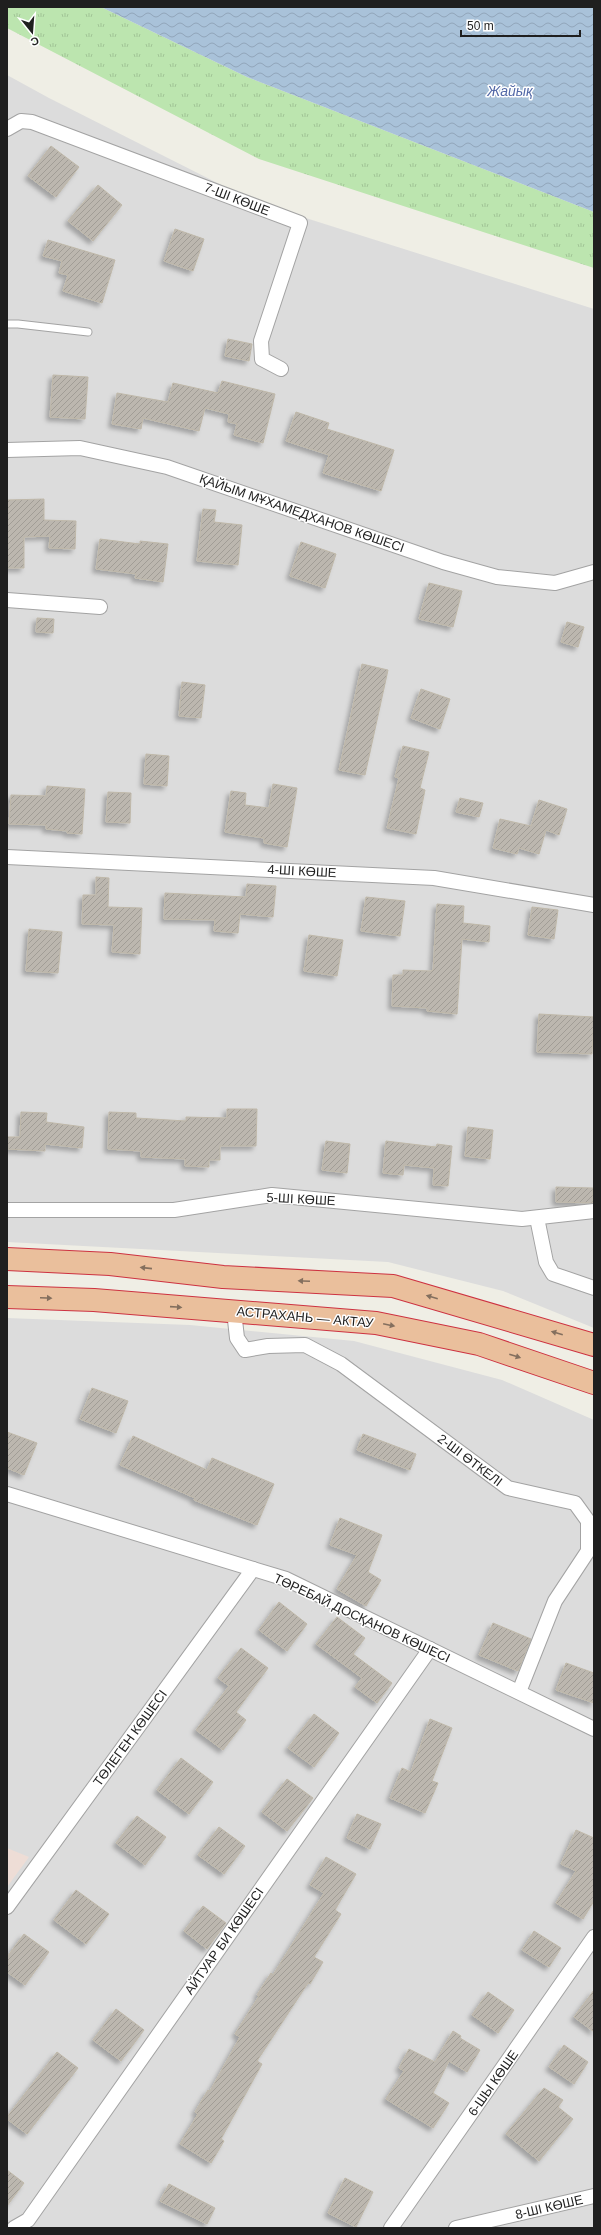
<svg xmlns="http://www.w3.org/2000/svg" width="601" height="2235" font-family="Arial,sans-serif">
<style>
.residential{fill:#dcdcdc}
.commercial{fill:#eeddd6}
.grass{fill:url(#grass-tufts)}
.water{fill:url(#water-waves)}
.building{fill:url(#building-hatch);stroke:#bfb8a9;filter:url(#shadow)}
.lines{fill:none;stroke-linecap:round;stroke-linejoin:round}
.service-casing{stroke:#a3a3a3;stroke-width:9}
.minor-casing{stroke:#a3a3a3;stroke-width:16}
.trunk-casing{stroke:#cd3241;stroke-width:24}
.service{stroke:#fff;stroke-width:7}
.minor{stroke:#fff;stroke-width:14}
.trunk{stroke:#eabf9c;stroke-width:22}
.oneway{fill:#846f5e}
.labels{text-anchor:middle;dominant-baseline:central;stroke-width:3;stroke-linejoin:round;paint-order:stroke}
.street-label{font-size:13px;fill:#1f1f1f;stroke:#fff}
.water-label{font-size:14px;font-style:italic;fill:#5268a7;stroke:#fff}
</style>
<defs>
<pattern id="grass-tufts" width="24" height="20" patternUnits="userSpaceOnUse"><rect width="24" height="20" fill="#bce5af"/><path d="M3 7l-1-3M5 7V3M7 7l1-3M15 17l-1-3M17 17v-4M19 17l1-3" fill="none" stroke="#a1c496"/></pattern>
<pattern id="water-waves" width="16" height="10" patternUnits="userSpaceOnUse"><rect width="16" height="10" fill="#a9c2d9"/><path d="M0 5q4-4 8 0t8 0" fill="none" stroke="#91a6ba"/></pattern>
<pattern id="building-hatch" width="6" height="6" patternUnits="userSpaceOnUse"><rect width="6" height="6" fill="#bcb7af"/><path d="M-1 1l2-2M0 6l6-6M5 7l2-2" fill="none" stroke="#a19d96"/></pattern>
<filter id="shadow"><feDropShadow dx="-3.5" dy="3.5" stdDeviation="2" flood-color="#0004"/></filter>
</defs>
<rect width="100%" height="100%" fill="#efeee5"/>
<!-- residential -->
<g class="residential">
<path d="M7,75L49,98L255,202L594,309V1328L503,1291L388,1262L7,1242Z"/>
<path d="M7,1318L190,1325L354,1341L502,1380L594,1420V2228H7Z"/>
</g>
<!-- commercial -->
<path class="commercial" d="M7,1848L29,1857L7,1887Z"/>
<!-- grass -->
<path class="grass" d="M7,7H101L247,77L594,212V268L259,159L7,28Z"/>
<!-- water -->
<path class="water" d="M101,7H594V212L247,77Z"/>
<!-- building -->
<g class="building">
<path d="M51,146L79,167L56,197L28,176Z"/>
<path d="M98,185L122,205L93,241L68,221Z"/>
<path d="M175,229L204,239L193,271L164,261Z"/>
<path d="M48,240L115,260L102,303L63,291L68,275L59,273L62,261L43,256Z"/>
<path d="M228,339L252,344L249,361L225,356Z"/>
<path d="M53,375L88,377L85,419L50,417Z"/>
<path d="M222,381L275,394L263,443L234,435L237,424L228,422L229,414L205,408L199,431L143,418L141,429L112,424L117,393L168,402L173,383L218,393Z"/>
<path d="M296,412L329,423L327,429L394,450L381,491L323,473L329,455L286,441Z"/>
<path d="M44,499V520L76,521L75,549L49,548L50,536L24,537V568H7V500Z"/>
<path d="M203,509L216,510L214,522L242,525L238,565L197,561Z"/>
<path d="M100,539L140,544V541L168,544L163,582L135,578L136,574L96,569Z"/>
<path d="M301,542L336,554L325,588L290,576Z"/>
<path d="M429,583L462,591L453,627L419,619Z"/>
<path d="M37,618L54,619L53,633L36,632Z"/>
<path d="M567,622L584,627L578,647L561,642Z"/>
<path d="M362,664L388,670L365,775L339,770Z"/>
<path d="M182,682L205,685L201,718L179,716Z"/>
<path d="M421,689L450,699L440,729L411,718Z"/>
<path d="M403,746L429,752L420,788L425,790L416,834L387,828L399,778L395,777Z"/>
<path d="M146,754L169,756L167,786L144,784Z"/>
<path d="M273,784L297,788L287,847L264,843V838L225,832L231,791L246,793L245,805L269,808Z"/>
<path d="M47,786L85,789L82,834L67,833V831L46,829V825L9,824L11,795L46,796Z"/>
<path d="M108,792L131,793L130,823L106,822Z"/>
<path d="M460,798L483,803L479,817L456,812Z"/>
<path d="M539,800L567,809L559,835L546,830L539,854L519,848L517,854L493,848L500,819L531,826Z"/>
<path d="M96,877L109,878L108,907L142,908L140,954L112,952L114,925L82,924L83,895H96Z"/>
<path d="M247,884L276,886L273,917L240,914L238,933L214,931L215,920L164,919L165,893L246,897Z"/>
<path d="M366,897L405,901L400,936L361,931Z"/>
<path d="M437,904L464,906L463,923L490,926L489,942L462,939L457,1014L427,1011V1008L392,1006L393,975H403V970L431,971L433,970Z"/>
<path d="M532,907L558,910L554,939L528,935Z"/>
<path d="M29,929L62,932L58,973L26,971Z"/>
<path d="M309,935L343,940L337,976L304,971Z"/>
<path d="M539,1014L594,1017L592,1054L537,1052Z"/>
<path d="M227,1109H257L256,1146H220V1160H209V1167L185,1166V1159L141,1157V1151L108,1149L109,1112L136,1113V1118L186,1121V1117L227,1118Z"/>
<path d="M21,1112L47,1113L46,1122L84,1127L82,1148L45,1144V1151L7,1149V1137H20Z"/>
<path d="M468,1127L493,1130L490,1159L465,1156Z"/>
<path d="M326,1141L350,1144L347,1173L322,1170Z"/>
<path d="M386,1141L436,1147L437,1144L452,1146L448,1186L433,1185L434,1168L404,1165L403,1175L383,1173Z"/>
<path d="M556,1187L593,1188V1203L556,1202Z"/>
<path d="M92,1388L128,1401L116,1433L80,1419Z"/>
<path d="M7,1432L37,1443L24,1475L7,1468Z"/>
<path d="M363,1434L416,1454L410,1470L357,1450Z"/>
<path d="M133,1436L207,1470L212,1458L274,1484L257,1525L194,1500L195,1498L120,1465Z"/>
<path d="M340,1518L382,1535L368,1572L381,1580L366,1606L337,1589L357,1555L330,1545Z"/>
<path d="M279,1602L307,1624L287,1651L259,1630Z"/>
<path d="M337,1617L365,1638L353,1654L392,1683L377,1703L355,1687L362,1678L316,1644Z"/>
<path d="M493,1623L531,1639L518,1671L479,1655Z"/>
<path d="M241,1648L268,1668L236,1712L246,1720L223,1750L196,1730L229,1686L218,1678Z"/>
<path d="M566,1663L594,1673V1703L556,1690Z"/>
<path d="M314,1714L339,1733L314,1767L288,1748Z"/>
<path d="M430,1719L452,1728L432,1781L438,1783L425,1813L390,1798L402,1768L411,1772Z"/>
<path d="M181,1758L213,1782L189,1814L157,1790Z"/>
<path d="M287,1779L313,1798L287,1831L262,1812Z"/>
<path d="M357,1814L381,1824L370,1849L347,1838Z"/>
<path d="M137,1816L166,1837L145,1865L116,1843Z"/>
<path d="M219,1827L245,1846L224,1874L198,1855Z"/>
<path d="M576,1830L594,1838V1901L583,1919L556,1903L576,1871L561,1864Z"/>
<path d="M326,1857L356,1874L335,1910L341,1914L314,1957L323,1962L310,1984L308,1983L257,2061L262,2064L221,2139L224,2141L211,2163L180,2144L198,2114L195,2112L208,2090L210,2091L240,2037L235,2034L259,1996L257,1995L271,1973L273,1975L324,1893L310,1885Z"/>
<path d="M76,1890L109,1914L86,1944L54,1920Z"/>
<path d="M203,1906L226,1923L207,1949L184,1931Z"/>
<path d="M534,1931L561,1948L549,1967L522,1950Z"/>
<path d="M24,1934L49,1952L25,1985L7,1972V1957Z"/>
<path d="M594,1990V2032L574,2017Z"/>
<path d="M488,1992L514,2010L498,2033L472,2015Z"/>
<path d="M116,2009L144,2030L121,2061L93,2040Z"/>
<path d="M453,2031L461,2036L460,2038L480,2050L467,2072L449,2061L433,2093L449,2103L433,2128L386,2099L404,2071L399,2068L409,2049L435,2062Z"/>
<path d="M564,2045L588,2062L574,2084L549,2067Z"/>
<path d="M57,2052L78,2068L27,2134L7,2119V2117Z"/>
<path d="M544,2088L563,2100L558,2107L573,2119L539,2161L506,2134Z"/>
<path d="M7,2170L24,2183L7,2206Z"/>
<path d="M345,2178L373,2192L356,2227L328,2213Z"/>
<path d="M169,2184L215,2208L207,2224L160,2201Z"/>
</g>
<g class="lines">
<!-- service casing -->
<g class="service-casing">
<path id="service" d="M7,324H18L88,332"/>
</g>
<!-- minor casing -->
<g class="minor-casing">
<g id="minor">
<path d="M7,129L21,121L32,122L300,223L261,341L262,359L281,369"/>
<path d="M7,450L80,448L167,467L443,562L497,577L555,583L594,572"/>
<path d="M7,600L100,607"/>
<path d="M7,857L434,878L594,905"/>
<path d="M7,1210H174L272,1195L522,1219L594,1211"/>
<path d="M537,1218L546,1262L553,1274L594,1288"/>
<path d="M234,1311L237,1338L245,1350L268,1346L305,1345L341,1364L508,1488L575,1503L588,1521V1551L555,1601L519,1692"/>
<path d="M7,1494L286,1579L594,1729"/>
<path d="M7,1907L253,1569"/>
<path d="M14,2228L28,2220L430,1649"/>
<path d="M391,2228L594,1937"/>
<path d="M456,2228L594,2196"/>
</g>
</g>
<!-- trunk casing -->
<g class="trunk-casing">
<g id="trunk">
<path d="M7,1259L110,1264L223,1277L393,1286L594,1345"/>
<path d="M7,1297L94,1300L376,1323L479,1344L594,1383"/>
</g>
</g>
<!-- service -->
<use href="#service" class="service"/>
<!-- minor -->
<use href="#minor" class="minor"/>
<!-- trunk -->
<use href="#trunk" class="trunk"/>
</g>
<!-- one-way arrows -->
<defs><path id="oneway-solid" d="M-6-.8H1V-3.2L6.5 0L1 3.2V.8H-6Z"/></defs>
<g class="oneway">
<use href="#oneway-solid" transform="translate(146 1268) rotate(-174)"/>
<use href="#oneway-solid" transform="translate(304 1281) rotate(-177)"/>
<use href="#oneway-solid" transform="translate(432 1297) rotate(-164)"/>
<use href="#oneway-solid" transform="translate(46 1298) rotate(2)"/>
<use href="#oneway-solid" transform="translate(176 1307) rotate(4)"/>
<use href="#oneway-solid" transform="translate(389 1325) rotate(12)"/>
<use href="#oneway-solid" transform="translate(557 1333) rotate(-164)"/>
<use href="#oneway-solid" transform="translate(515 1356) rotate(18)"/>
</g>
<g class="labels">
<!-- street labels -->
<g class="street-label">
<text transform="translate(237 199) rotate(21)">7-ШI КӨШЕ</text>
<text transform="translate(302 513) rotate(19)">ҚАЙЫМ МҰХАМЕДХАНОВ КӨШЕСI</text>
<text transform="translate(302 871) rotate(3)">4-ШI КӨШЕ</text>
<text transform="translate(301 1199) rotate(3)">5-ШI КӨШЕ</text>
<text transform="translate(305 1317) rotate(5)">АСТРАХАНЬ — АКТАУ</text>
<text transform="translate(470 1460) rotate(37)">2-ШІ ӨТКЕЛІ</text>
<text transform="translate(362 1618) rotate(25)">ТӨРЕБАЙ ДОСҚАНОВ КӨШЕСІ</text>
<text transform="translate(130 1738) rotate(-54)">ТӨЛЕГЕН КӨШЕСІ</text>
<text transform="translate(224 1941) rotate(-55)">АЙТУАР БИ КӨШЕСІ</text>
<text transform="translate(493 2083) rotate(-55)">6-ШЫ КӨШЕ</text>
<text transform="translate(549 2207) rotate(-13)">8-ШI КӨШЕ</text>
</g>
<!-- water labels -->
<g class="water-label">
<text x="510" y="91">Жайық</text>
</g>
</g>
<!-- border -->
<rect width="601" height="2235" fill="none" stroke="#1f1f1f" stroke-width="16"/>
<!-- north arrow -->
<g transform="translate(32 32) rotate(163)" stroke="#ffffff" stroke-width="3" paint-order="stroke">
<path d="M0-3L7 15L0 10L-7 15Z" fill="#1f1f1f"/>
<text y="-6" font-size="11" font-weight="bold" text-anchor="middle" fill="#1f1f1f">С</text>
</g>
<!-- scale -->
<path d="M461 30v6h119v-6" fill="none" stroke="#1f1f1f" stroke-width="2"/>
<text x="467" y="30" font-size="12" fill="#1f1f1f" stroke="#ffffff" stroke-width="3" paint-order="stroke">50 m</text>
</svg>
